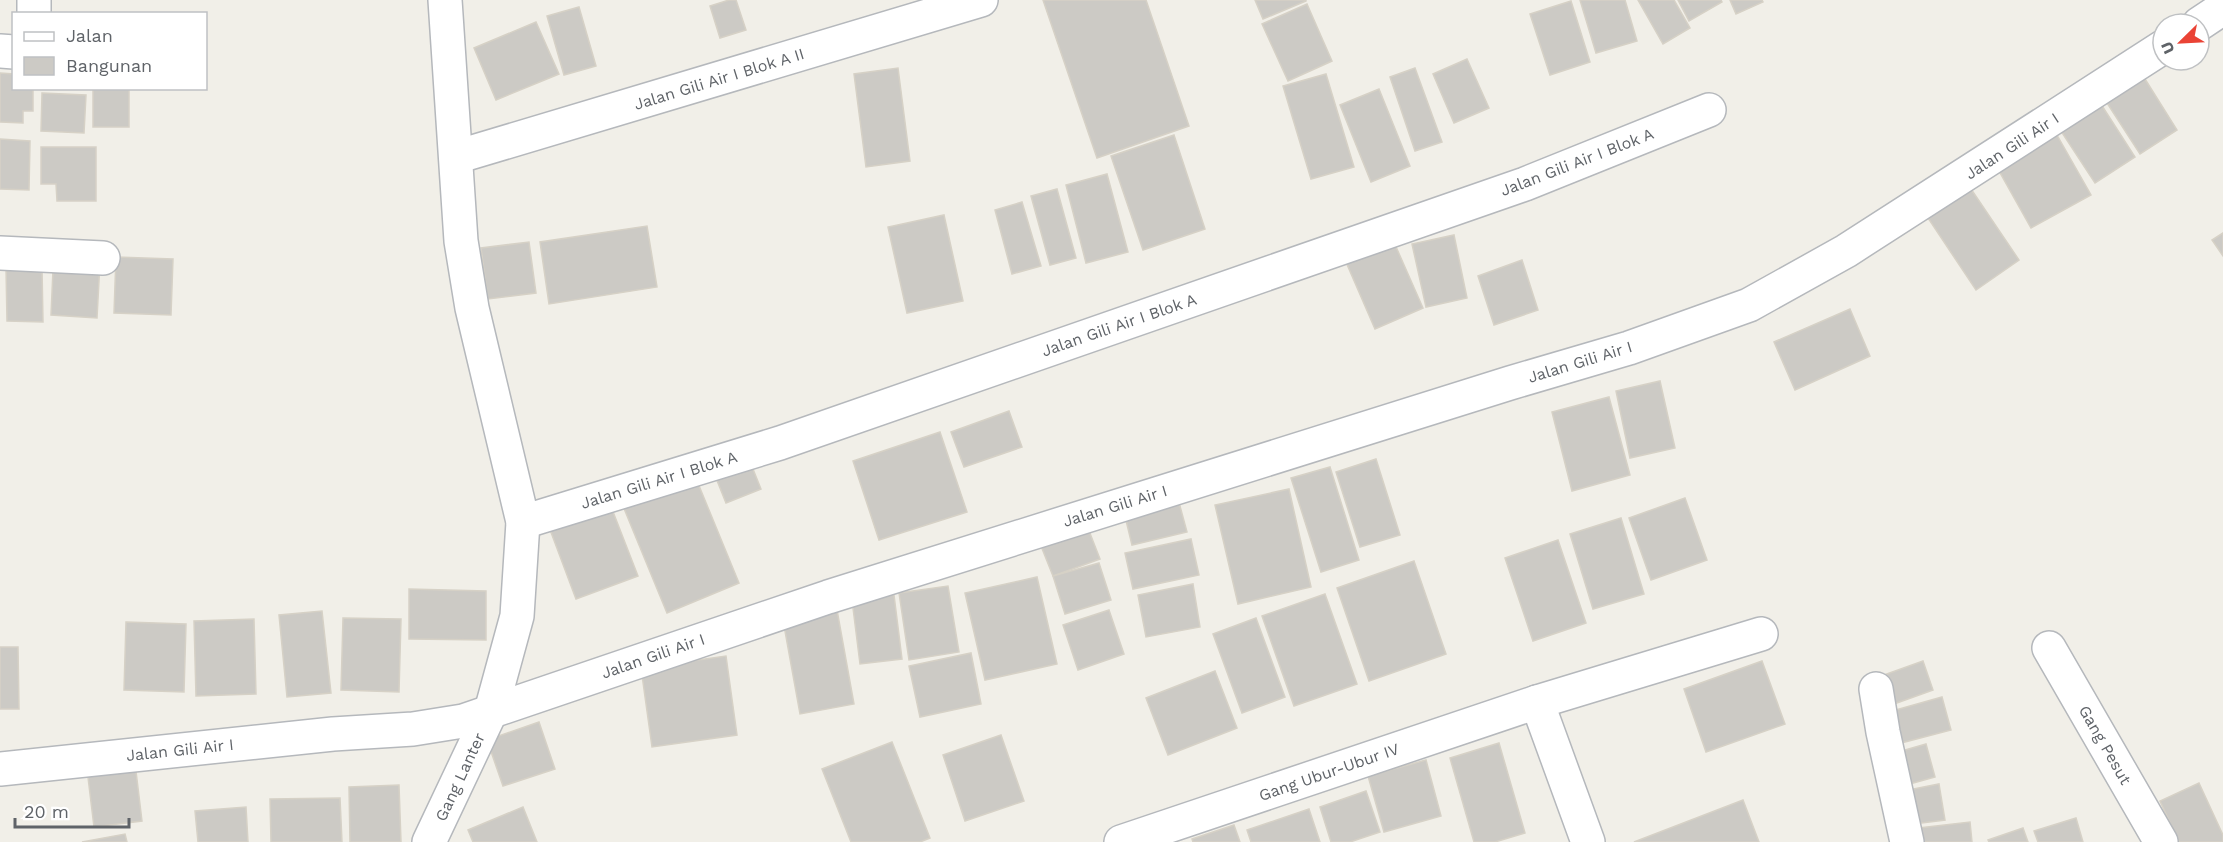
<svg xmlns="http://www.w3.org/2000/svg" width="2223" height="842" font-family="'Work Sans',sans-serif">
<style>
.building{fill:#cccac5;stroke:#d6d1c6;stroke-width:1.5}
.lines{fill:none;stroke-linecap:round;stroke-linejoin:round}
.minor-casing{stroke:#b5b8bc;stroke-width:36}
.minor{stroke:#fff;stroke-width:33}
.labels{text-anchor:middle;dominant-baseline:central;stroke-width:5;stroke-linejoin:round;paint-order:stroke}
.street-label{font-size:16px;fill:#5f6368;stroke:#fff}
</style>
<rect width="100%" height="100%" fill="#f1efe8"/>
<!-- building -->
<g class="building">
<path d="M729,0H736L746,30L720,38L710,6Z"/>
<path d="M1043,0H1146L1189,126L1097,158Z"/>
<path d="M1255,0H1306V1L1263,19Z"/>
<path d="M1580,0H1625L1637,41L1596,53Z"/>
<path d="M1638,0H1674L1690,28L1663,44Z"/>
<path d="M1678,0H1721L1722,2L1689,21Z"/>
<path d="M1730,0H1762L1763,2L1736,14Z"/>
<path d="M1571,1L1590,62L1550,75L1530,14Z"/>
<path d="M1307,4L1332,61L1288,81L1262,24Z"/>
<path d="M579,7L596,66L564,75L547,16Z"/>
<path d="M536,22L559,74L496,100L474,48Z"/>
<path d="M1467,59L1489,108L1454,123L1433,74Z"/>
<path d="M898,68L910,161L866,167L854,74Z"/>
<path d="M1415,68L1442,142L1415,151L1390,77Z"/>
<path d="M0,73L14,74V88H33V111H23V123L0,122Z"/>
<path d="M1326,74L1354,167L1311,179L1283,86Z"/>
<path d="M2145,79L2177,130L2140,154L2107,103Z"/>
<rect x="93" y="88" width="36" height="39"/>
<path d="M1379,89L1410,166L1371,182L1340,105Z"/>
<path d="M42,93L86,95L84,133L41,131Z"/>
<path d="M2097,98L2135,157L2095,183L2057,125Z"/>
<path d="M2053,128L2091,195L2031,228L1994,162Z"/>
<path d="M1174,135L1205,229L1143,250L1111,156Z"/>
<path d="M0,139L30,141L29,190L0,189Z"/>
<path d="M41,147H96V201H57L56,184H41Z"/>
<path d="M1107,174L1128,252L1086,263L1066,185Z"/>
<path d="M1057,189L1076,258L1050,265L1031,196Z"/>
<path d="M1971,189L2019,260L1976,290L1928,218Z"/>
<path d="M1022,202L1041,266L1012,274L995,210Z"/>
<path d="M944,215L963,301L907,313L888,227Z"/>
<path d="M647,226L657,287L549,304L540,242Z"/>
<path d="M2223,233V256L2212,240Z"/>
<path d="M1454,235L1467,298L1426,307L1412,244Z"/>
<path d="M1393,240L1423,308L1375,329L1346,262Z"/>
<path d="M529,242L536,293L488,299L481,248Z"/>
<path d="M116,257L173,259L171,315L114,313Z"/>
<path d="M1522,260L1538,310L1494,325L1478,276Z"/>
<path d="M100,262L97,318L51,315L53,270Z"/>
<path d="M6,268H42L43,322L7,321Z"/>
<path d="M1850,309L1870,356L1795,390L1774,342Z"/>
<path d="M1660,381L1675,448L1630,458L1616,391Z"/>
<path d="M1609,397L1630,475L1572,491L1552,412Z"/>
<path d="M1009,411L1022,447L964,467L951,432Z"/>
<path d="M940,432L967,512L879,540L853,461Z"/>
<path d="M749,459L761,489L726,503L714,473Z"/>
<path d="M1376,459L1400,535L1360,547L1336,472Z"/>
<path d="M1330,467L1359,560L1321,572L1291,478Z"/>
<path d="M695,476L739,583L667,613L623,506Z"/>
<path d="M1289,489L1311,587L1238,604L1215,505Z"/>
<path d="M1177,495L1187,532L1132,545L1123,508Z"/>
<path d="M1685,498L1707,560L1651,580L1629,518Z"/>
<path d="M610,504L638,576L576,599L549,527Z"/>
<path d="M1621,518L1644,594L1593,609L1570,534Z"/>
<path d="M1086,523L1100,559L1053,576L1039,541Z"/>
<path d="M1191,539L1199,575L1133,589L1125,553Z"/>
<path d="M1558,540L1586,623L1533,641L1505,558Z"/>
<path d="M1414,561L1446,654L1369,681L1337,588Z"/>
<path d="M1099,563L1111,600L1065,614L1053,576Z"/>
<path d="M1037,577L1057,664L985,680L965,593Z"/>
<path d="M1193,584L1200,627L1146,637L1138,595Z"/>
<path d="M948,586L959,652L909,660L899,593Z"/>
<path d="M409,589L486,591V640L409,639Z"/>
<path d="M1325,594L1357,684L1294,706L1262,616Z"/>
<path d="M894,595L902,659L860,664L852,600Z"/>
<path d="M837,610L854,704L800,714L783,620Z"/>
<path d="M1109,610L1124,654L1078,670L1063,625Z"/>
<path d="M322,611L331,693L287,697L279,615Z"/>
<path d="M343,618L401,619L399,692L341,690Z"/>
<path d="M1256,618L1285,697L1242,713L1213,634Z"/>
<path d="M254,619L256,694L196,696L194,621Z"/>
<path d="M126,622L186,624L184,692L124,690Z"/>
<path d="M0,647H18L19,709H0Z"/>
<path d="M971,653L981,704L920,717L909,666Z"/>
<path d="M726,656L737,735L652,747L641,668Z"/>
<path d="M1762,661L1785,724L1706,752L1684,689Z"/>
<path d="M1923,661L1933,690L1894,704L1884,675Z"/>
<path d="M1215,671L1237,728L1168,755L1146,698Z"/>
<path d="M1942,697L1951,730L1901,743L1892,711Z"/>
<path d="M539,722L555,769L503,786L487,740Z"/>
<path d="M1001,735L1024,801L965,821L943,755Z"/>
<path d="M892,742L930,838L920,842H851L822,769Z"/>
<path d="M1499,743L1525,833L1495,842H1474L1450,758Z"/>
<path d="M1926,744L1935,777L1906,785L1898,752Z"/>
<path d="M1426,760L1441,816L1384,832L1368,776Z"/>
<path d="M135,763L142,821L94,827L87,769Z"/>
<path d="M2199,783L2223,835V842H2179L2160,801Z"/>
<path d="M1939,784L1945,820L1914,824L1908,790Z"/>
<path d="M399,785L401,842H350L349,787Z"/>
<path d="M1366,791L1380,832L1350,842H1331L1320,807Z"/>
<path d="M340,798L342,842H271L270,799Z"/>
<path d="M1743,800L1759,842H1634Z"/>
<path d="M246,807L248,842H198L195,811Z"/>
<path d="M523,807L537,842H473L468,830Z"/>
<path d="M1309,809L1320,842H1251L1247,830Z"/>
<path d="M2076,818L2083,842H2038L2034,831Z"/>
<path d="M1970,822L1972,842H1921L1919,828Z"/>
<path d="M1234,825L1240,842H1193L1192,839Z"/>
<path d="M2023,828L2028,842H1989L1988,840Z"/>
<path d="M125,834L127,842H82Z"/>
</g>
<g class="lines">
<!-- minor casing -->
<g class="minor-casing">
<g id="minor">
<path d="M34,0V14"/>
<path d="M2199,24L2223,8"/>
<path d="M0,51L14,52"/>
<path d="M456,157L981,0"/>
<path d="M0,253L103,258"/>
<path d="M523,522L780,443L1525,184L1709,110"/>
<path d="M2049,648L2161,842"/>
<path d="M1876,689L1883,732L1907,842"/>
<path d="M1537,702L1588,842"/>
<path d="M0,769L333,734L413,729L463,721L828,597L1510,383L1629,348L1749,305L1846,251L2163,47"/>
<path d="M429,842L491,711L517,616L523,522L472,308L461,241L445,0"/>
<path d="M1121,842L1537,702L1761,634"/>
</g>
</g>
<!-- minor -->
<use href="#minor" class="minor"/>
</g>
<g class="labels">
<!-- street labels -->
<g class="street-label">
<text transform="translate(719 79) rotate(-17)">Jalan Gili Air I Blok A II</text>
<text transform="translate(2012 146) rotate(-33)">Jalan Gili Air I</text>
<text transform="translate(1577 162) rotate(-21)">Jalan Gili Air I Blok A</text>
<text transform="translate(1119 325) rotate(-19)">Jalan Gili Air I Blok A</text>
<text transform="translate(1580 362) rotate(-17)">Jalan Gili Air I</text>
<text transform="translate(659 480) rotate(-17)">Jalan Gili Air I Blok A</text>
<text transform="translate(1115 506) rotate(-17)">Jalan Gili Air I</text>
<text transform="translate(653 656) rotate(-19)">Jalan Gili Air I</text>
<text transform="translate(2105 745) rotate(60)">Gang Pesut</text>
<text transform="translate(180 750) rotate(-6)">Jalan Gili Air I</text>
<text transform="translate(1329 772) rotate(-19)">Gang Ubur-Ubur IV</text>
<text transform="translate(460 777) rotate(-65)">Gang Lanter</text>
</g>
</g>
<!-- legend -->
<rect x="12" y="12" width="195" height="78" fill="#ffffff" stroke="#bfc1c3" stroke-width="1.5"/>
<rect x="24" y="32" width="30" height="9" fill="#ffffff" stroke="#bfc1c3" stroke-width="1.5"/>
<text x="66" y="42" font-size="18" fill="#5f6368">Jalan</text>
<rect x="24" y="57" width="30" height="18" fill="#cccac5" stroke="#bfc1c3" stroke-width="1.5"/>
<text x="66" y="72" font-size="18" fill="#5f6368">Bangunan</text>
<!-- north arrow -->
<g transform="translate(2181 42) rotate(246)"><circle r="28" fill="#ffffff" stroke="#bfc1c3" stroke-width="1.5"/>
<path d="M0-4.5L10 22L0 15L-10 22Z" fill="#ea4335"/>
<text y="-9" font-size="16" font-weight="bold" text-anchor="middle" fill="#5f6368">U</text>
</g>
<!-- scale -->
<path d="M15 818v9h114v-9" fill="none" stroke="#5f6368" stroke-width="3"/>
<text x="24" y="818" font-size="18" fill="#5f6368" stroke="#ffffff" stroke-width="4.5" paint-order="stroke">20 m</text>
</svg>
